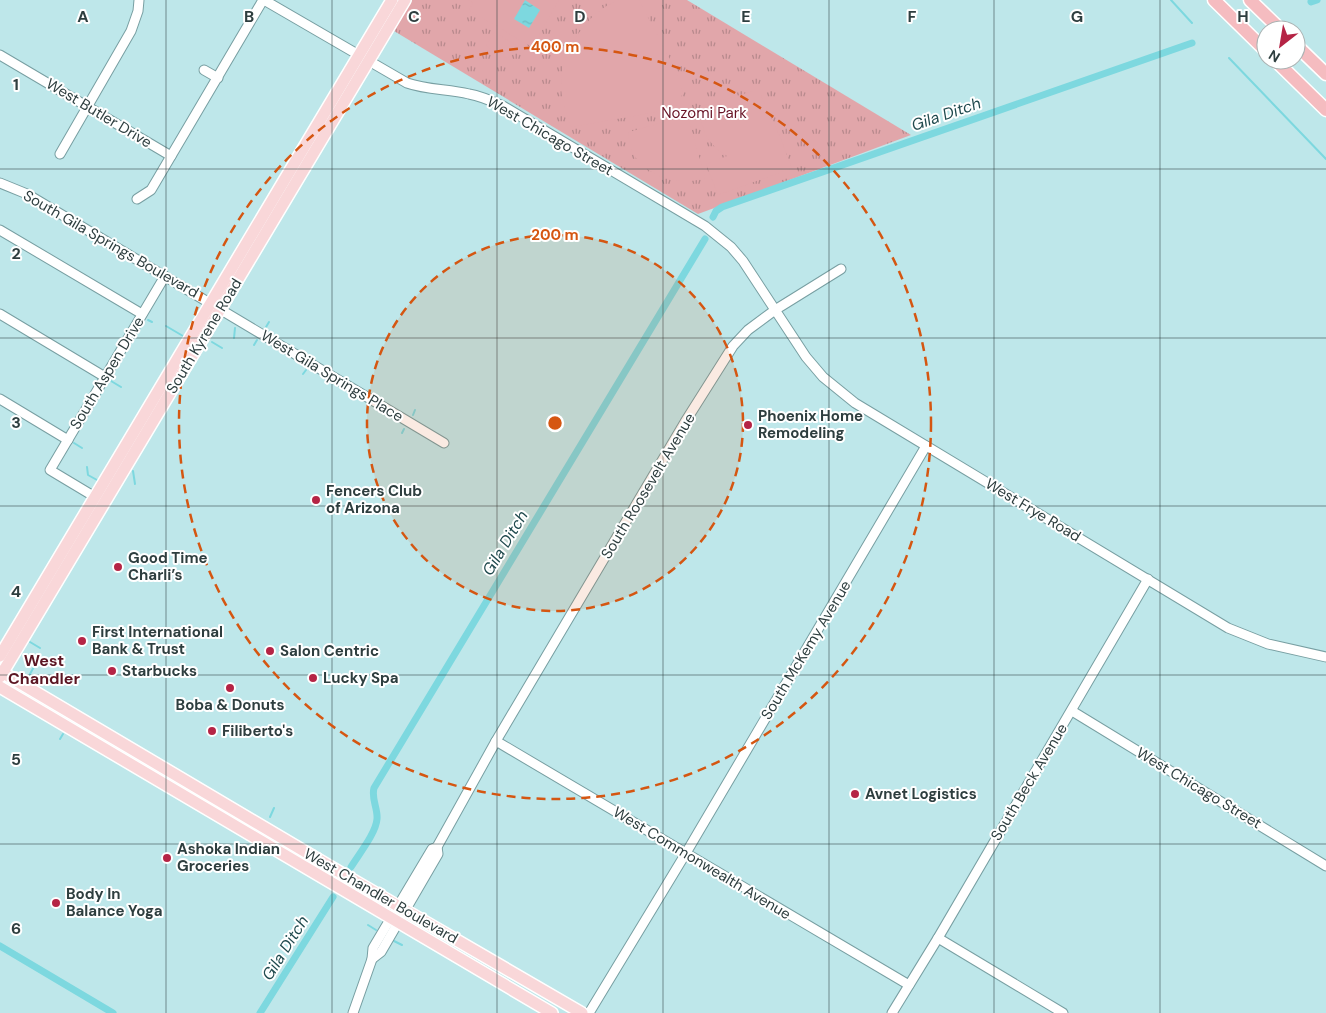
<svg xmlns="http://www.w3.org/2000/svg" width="1326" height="1013" font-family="'DM Sans',sans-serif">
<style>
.park{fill:url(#park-tufts)}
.pitch{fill:#e1a6aa}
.water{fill:url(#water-ripples)}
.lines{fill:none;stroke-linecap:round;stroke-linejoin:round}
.stream{stroke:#7dd8df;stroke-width:2}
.canal{stroke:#7dd8df;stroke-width:7}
.minor-casing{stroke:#789fa2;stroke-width:11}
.major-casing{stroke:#fff;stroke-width:14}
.highway-casing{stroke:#fff;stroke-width:15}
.minor{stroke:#fff;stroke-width:9}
.major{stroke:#f9d7d9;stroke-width:11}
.highway{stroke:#f5bcc0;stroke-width:12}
.grid{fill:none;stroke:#2e3e3f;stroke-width:1;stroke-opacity:0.55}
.ring{fill:none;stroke:#d55611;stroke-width:2.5;stroke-dasharray:9 6}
.poi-dot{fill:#b52445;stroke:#fff;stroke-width:2}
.labels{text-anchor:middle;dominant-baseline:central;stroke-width:4;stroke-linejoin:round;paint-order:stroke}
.street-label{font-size:15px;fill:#2e3e3f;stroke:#fff}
.park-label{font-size:15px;fill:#681325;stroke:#fff}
.poi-label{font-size:15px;font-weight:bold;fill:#2e3e3f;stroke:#fff;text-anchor:start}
.water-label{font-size:16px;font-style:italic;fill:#204a4e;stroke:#fff}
.neighbourhood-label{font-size:16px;font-weight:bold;fill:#5b1623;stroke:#fff}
.grid-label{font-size:16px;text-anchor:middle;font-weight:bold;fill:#2e3e3f;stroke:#fff;stroke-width:4;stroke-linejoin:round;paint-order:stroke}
.centre{fill:#d55611;stroke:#fff;stroke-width:2.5}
.ring-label{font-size:15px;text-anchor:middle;font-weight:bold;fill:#d55611;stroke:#fff;stroke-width:4;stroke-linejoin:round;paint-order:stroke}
</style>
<defs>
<pattern id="park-tufts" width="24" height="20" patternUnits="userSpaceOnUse" patternTransform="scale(1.25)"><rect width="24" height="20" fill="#e1a6aa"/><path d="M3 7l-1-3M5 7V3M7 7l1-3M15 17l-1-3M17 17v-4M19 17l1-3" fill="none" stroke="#b7898c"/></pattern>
<pattern id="water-ripples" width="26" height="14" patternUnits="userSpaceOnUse" patternTransform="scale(1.25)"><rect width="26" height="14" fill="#7dd8df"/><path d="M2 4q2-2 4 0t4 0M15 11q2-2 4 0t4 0" fill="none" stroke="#6cbac0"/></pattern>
</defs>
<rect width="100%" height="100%" fill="#bee7ea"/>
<!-- park -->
<path class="park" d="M412,0H687L911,135L698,214L394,31Z"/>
<!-- pitch -->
<g class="pitch">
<path d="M468,0H559L532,47L469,10L473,3Z"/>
<path d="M619,0H639L676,71L683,93L677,105L651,113L571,127C567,113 561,100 561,85C561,52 587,11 619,0Z"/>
<path d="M494,32L516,45L508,59L486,46Z"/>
<path d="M753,91L761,95L780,137L792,168L718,195L706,164L727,156C707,143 701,131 700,107Z"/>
<path d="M681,117L689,121L705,178C675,189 625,170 629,132Z"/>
</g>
<!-- water -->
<path class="water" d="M525,0L540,10L529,28L514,19Z"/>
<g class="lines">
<!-- stream -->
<g class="stream">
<path d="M1171,0L1192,23"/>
<path d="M1229,58L1326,159"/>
<path d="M148,320L152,322"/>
<path d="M166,326L183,336"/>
<path d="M266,327L269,322"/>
<path d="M234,338L235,328"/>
<path d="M212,342L222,348"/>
<path d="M254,345L257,340"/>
<path d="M303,374L306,370"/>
<path d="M111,381L121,387"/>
<path d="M413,415L415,410"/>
<path d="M402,433L404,429"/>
<path d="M74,443L82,448"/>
<path d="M87,467L88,475L97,480"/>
<path d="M133,471L135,484"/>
<path d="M30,642L40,648"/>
<path d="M30,674L36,663"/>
<path d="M60,739L63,734"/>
<path d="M270,817L274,808"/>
<path d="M368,925L376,930"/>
<path d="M394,941L402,945"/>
</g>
<!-- canal -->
<g class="canal">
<path d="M1311,2L1317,0"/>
<path d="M713,217L716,211L722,207L1192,43"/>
<path d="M351,867C359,854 376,833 377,819C378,808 371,799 374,788L705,239"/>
<path d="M0,946L113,1013"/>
<path d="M260,1013L333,897"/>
</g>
<!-- minor casing -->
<g class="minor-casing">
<g id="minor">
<path d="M264,0L407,83C427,90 448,89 469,94C481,96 492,101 503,106L705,226L731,247L743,261L806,357L823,377L855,403L1228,628L1268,644L1326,657"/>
<path d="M0,55L171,156"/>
<path d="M204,70L218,78"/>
<path d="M60,154L131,31L138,11L139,0"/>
<path d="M0,183L27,194L444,443"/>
<path d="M137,199L151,190L263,0"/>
<path d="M0,230L142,314"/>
<path d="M0,314L105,377"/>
<path d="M0,399L68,440"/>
<path d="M100,500L50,470L165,276"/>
<path d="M1072,711L1326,866"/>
<path d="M496,741L909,985"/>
<path d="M938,938L1063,1013"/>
<path d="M372,959L381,952L438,854L437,847"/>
<path d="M353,1013L372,959L373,948L432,849L437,847L496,741L685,422L733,346L748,330L775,310L841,269"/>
<path d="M589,1013L686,853L926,446"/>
<path d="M892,1013L938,938L1148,579"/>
</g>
</g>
<!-- major casing -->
<g class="major-casing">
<g id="major">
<path d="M0,656L392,0"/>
<path d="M0,671L348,877L582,1013"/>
<path d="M0,677L405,0"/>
<path d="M0,687L552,1013"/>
</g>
</g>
<!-- highway casing -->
<g class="highway-casing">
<g id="highway">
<path d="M1214,0L1266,51"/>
<path d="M1250,0L1281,30"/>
<path d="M1296,45L1326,74"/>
<path d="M1275,60L1326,110"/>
</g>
</g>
<!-- minor -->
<use href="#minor" class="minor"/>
<!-- major -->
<use href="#major" class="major"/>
<!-- highway -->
<use href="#highway" class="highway"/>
</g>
<!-- grid -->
<path class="grid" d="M166,0V1013M332,0V1013M497,0V1013M663,0V1013M829,0V1013M994,0V1013M1160,0V1013M0,169H1326M0,338H1326M0,506H1326M0,675H1326M0,844H1326"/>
<!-- distance rings -->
<circle cx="555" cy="423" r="188" fill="#d55611" fill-opacity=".12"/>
<g class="ring">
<circle cx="555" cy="423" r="188"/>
<circle cx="555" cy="423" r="376"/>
</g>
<!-- markers -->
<g class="poi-dot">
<circle cx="748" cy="425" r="5"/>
<circle cx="316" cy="500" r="5"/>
<circle cx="118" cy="567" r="5"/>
<circle cx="82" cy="641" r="5"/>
<circle cx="270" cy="651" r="5"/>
<circle cx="112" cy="671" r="5"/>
<circle cx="313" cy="678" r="5"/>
<circle cx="230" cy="688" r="5"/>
<circle cx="212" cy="731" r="5"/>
<circle cx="855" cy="794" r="5"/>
<circle cx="167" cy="858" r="5"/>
<circle cx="56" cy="903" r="5"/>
</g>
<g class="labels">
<!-- street labels -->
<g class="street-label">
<text transform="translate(99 113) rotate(31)">West Butler Drive</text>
<text transform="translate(550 136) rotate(30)">West Chicago Street</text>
<text transform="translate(111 244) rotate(30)">South Gila Springs Boulevard</text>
<text transform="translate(204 336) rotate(-59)">South Kyrene Road</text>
<text transform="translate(107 373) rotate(-59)">South Aspen Drive</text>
<text transform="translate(332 376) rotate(31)">West Gila Springs Place</text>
<text transform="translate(648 486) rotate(-59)">South Roosevelt Avenue</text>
<text transform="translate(1033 510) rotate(31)">West Frye Road</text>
<text transform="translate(806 650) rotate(-59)">South McKemy Avenue</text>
<text transform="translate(1029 782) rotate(-59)">South Beck Avenue</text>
<text transform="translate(1199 788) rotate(31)">West Chicago Street</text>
<text transform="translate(702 863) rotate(31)">West Commonwealth Avenue</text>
<text transform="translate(381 896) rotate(30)">West Chandler Boulevard</text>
</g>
<!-- park labels -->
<g class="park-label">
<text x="704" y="113">Nozomi Park</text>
</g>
<!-- poi labels -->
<g class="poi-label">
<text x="758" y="416">Phoenix Home<tspan x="758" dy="17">Remodeling</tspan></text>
<text x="326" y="491">Fencers Club<tspan x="326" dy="17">of Arizona</tspan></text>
<text x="128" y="558">Good Time<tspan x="128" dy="17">Charli’s</tspan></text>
<text x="92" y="632">First International<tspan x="92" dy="17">Bank &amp; Trust</tspan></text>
<text x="280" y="651">Salon Centric</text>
<text x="122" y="671">Starbucks</text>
<text x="323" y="678">Lucky Spa</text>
<text x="230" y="705" text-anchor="middle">Boba &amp; Donuts</text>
<text x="222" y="731">Filiberto's</text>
<text x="865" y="794">Avnet Logistics</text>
<text x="177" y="849">Ashoka Indian<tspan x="177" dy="17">Groceries</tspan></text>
<text x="66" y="894">Body In<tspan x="66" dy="17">Balance Yoga</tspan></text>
</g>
<!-- water labels -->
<g class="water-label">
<text transform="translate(946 114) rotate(-19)">Gila Ditch</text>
<text transform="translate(505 543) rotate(-59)">Gila Ditch</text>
<text transform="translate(285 948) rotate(-58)">Gila Ditch</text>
</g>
<!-- neighbourhood labels -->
<g class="neighbourhood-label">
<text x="44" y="660">West<tspan x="44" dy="18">Chandler</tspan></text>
</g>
</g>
<g class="grid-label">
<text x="83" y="22">A</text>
<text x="249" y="22">B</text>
<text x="414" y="22">C</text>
<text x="580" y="22">D</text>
<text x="746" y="22">E</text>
<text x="912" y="22">F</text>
<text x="1077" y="22">G</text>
<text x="1243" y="22">H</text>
<text x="16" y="90">1</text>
<text x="16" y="259">2</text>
<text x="16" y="428">3</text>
<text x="16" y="597">4</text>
<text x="16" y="765">5</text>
<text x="16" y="934">6</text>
</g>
<circle cx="555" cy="423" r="8" class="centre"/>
<g class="ring-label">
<text x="555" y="52">400 m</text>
<text x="555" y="240">200 m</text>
</g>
<!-- north arrow -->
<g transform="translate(1281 45) rotate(211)"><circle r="24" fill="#ffffff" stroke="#abb2b2"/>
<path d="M0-4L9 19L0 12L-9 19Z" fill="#b52445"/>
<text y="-8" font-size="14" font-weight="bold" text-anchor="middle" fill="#2e3e3f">N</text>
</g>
</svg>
